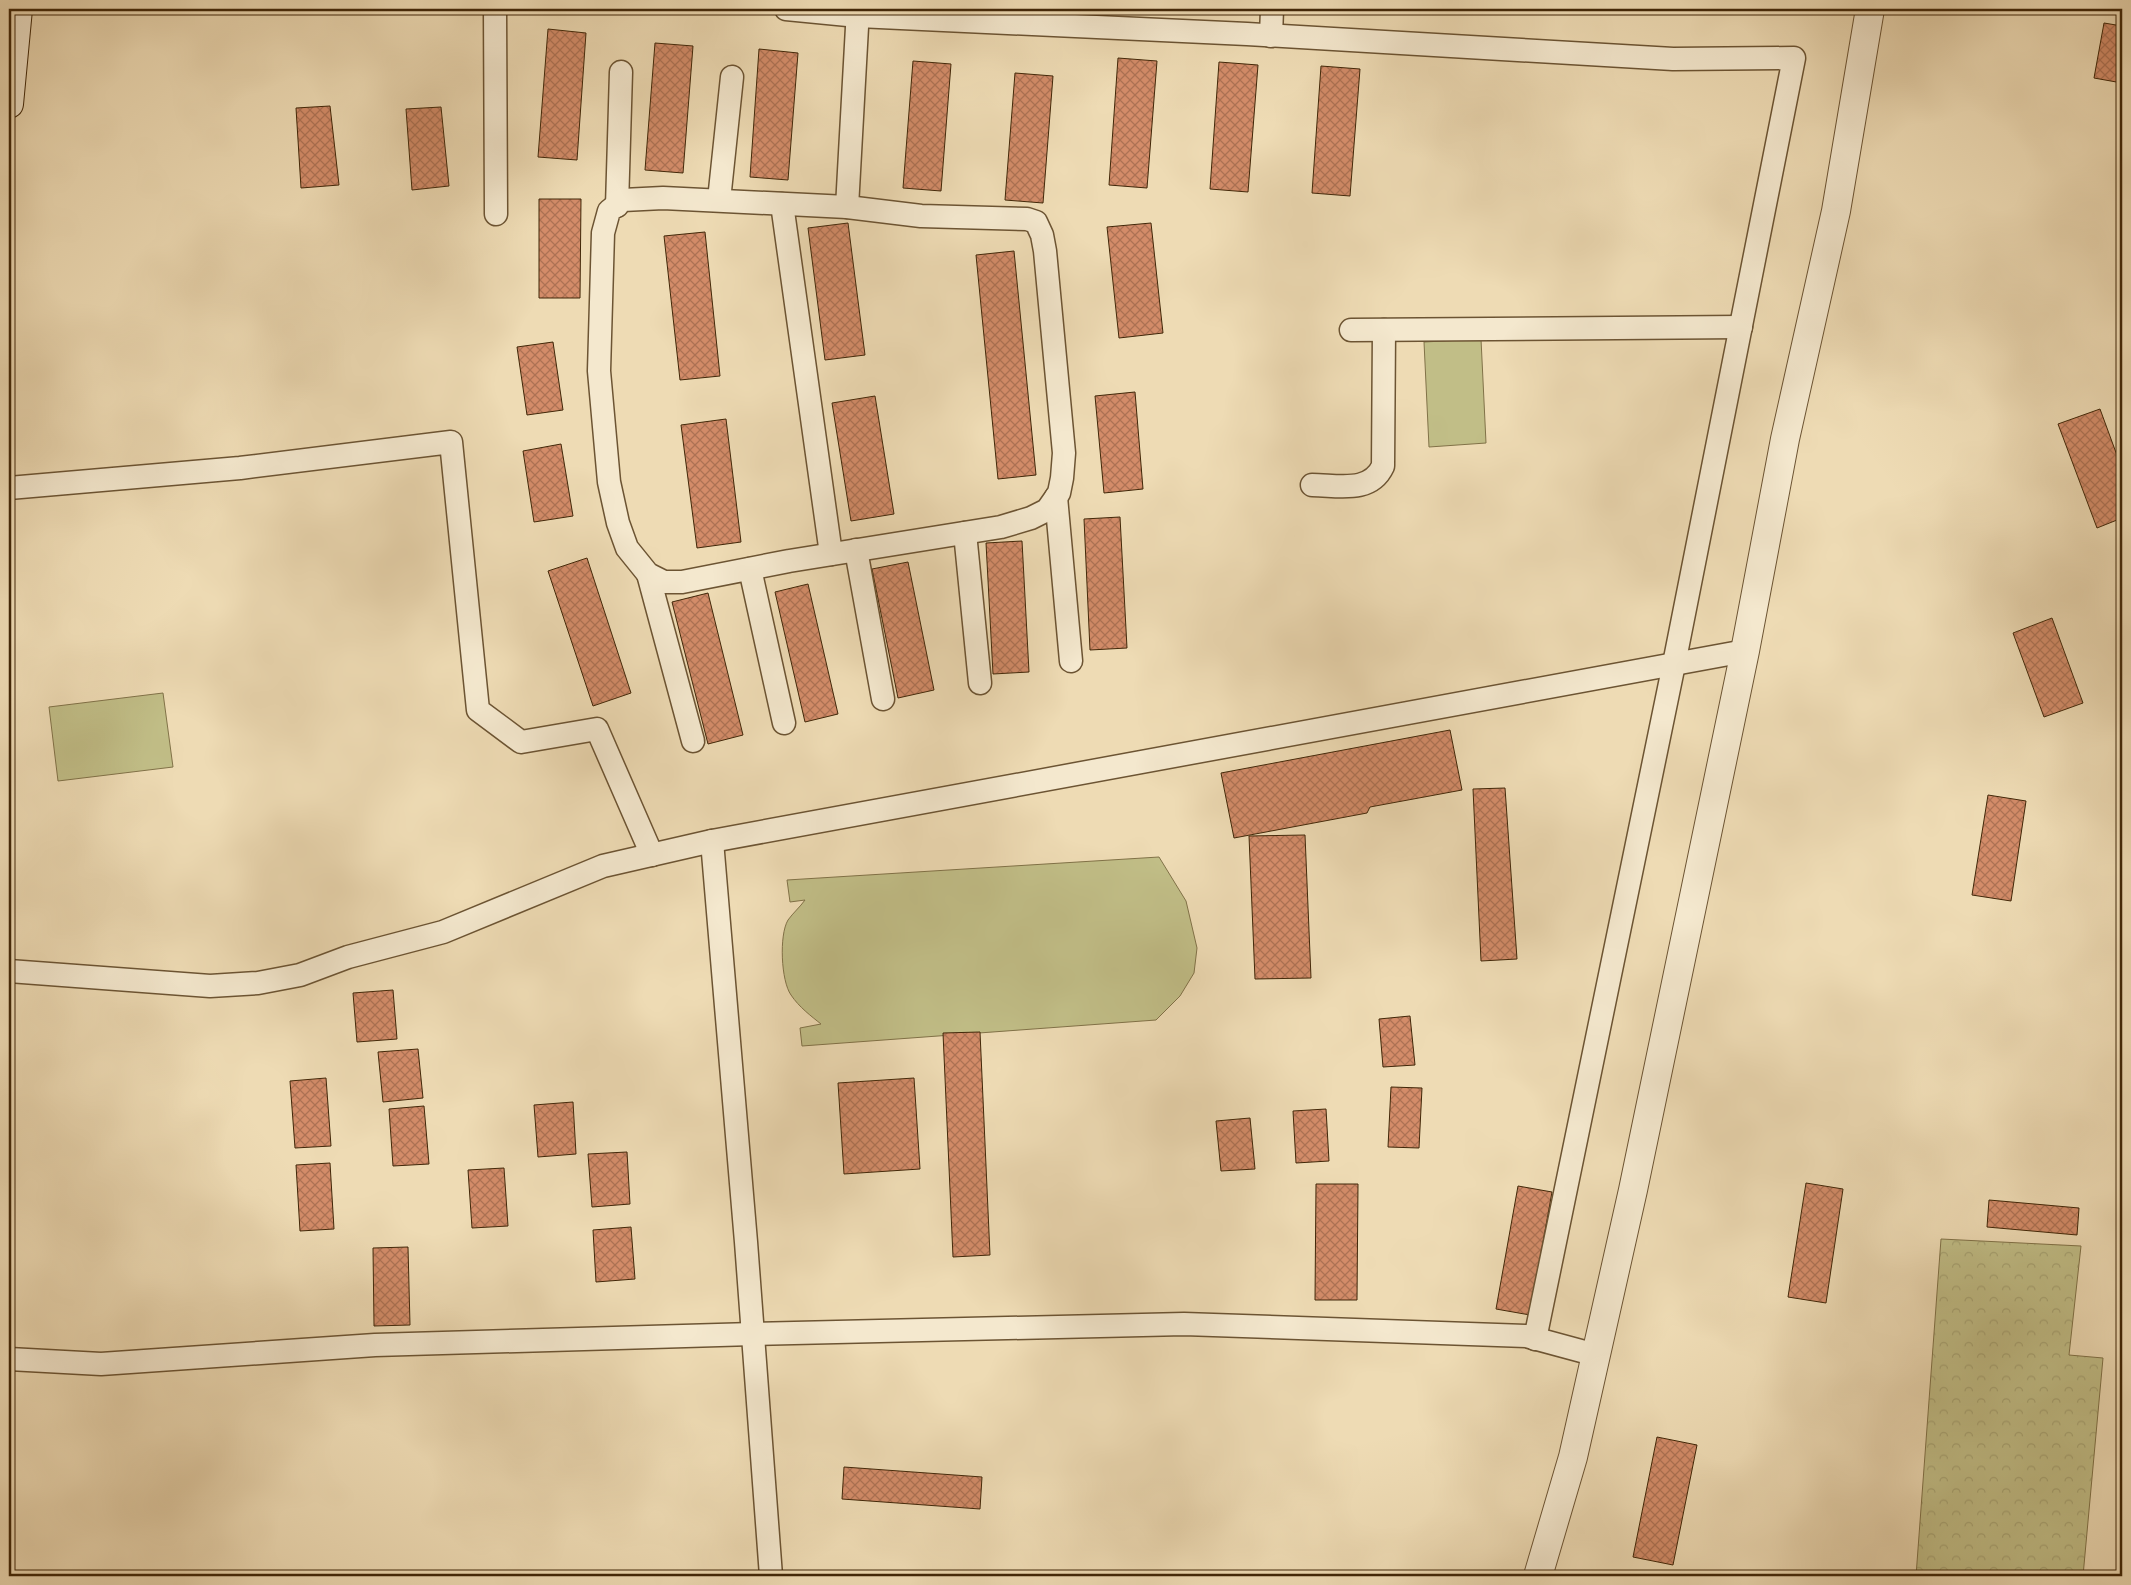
<svg xmlns="http://www.w3.org/2000/svg" width="2131" height="1585" font-family="'IM FELL English',serif">
<style>
.green{fill:#c1be87;stroke:#817248}
.forest{fill:url(#forest-crowns);stroke:#817248}
.building{fill:url(#building-cross-hatch);stroke:#412708}
.lines{fill:none;stroke-linecap:round;stroke-linejoin:round}
.minor-casing{stroke:#6c5433;stroke-width:25}
.tertiary-casing{stroke:#6c5433;stroke-width:30}
.secondary-casing{stroke:#412708;stroke-width:30}
.minor{stroke:#f4e8ce;stroke-width:22}
.tertiary{stroke:#f4e8ce;stroke-width:28}
.secondary{stroke:#f4e8ce;stroke-width:28}
</style>
<defs>
<pattern id="forest-crowns" width="20" height="18" patternUnits="userSpaceOnUse" patternTransform="scale(1.25)"><rect width="20" height="18" fill="#c1be87"/><path d="M2 6a3 3 0 1 1 6 0M12 15a3 3 0 1 1 6 0" fill="none" stroke="#a7a373"/></pattern>
<pattern id="building-cross-hatch" width="8" height="8" patternUnits="userSpaceOnUse" patternTransform="scale(1.25)"><rect width="8" height="8" fill="#d38c69"/><path d="M0 0l8 8M0 8l8-8" fill="none" stroke="#ad7254"/></pattern>
</defs>
<rect width="100%" height="100%" fill="#eedbb4"/>
<filter id="stains"><feTurbulence type="fractalNoise" baseFrequency=".004" numOctaves="4"/><feColorMatrix values="0 0 0 0 .2 0 0 0 0 .09 0 0 0 0 .02 0 0 0 .5 -.17"/></filter>
<radialGradient id="worn" r=".72"><stop offset=".6" stop-color="#630" stop-opacity="0"/><stop offset="1" stop-color="#630" stop-opacity=".3"/></radialGradient>
<!-- green -->
<g class="green">
<path d="M1481,339L1486,443L1429,447L1424,342Z"/>
<path d="M163,693L173,767L58,781L49,707Z"/>
<path d="M1159,857L1186,901L1197,948L1194,973L1180,996L1156,1020L802,1046L800,1028L821,1024C811,1016 799,1007 791,995C781,981 779,935 788,920C793,913 800,907 805,900L790,902L787,880Z"/>
</g>
<!-- forest -->
<path class="forest" d="M1941,1239L2081,1246L2069,1355L2103,1358L2083,1576H1916Z"/>
<!-- building -->
<g class="building">
<path d="M2104,23L2122,26V83L2094,78Z"/>
<path d="M548,29L586,33L577,160L538,157Z"/>
<path d="M655,43L693,46L683,173L645,170Z"/>
<path d="M759,49L798,53L788,180L750,177Z"/>
<path d="M1118,58L1157,61L1147,188L1109,185Z"/>
<path d="M913,61L951,64L941,191L903,188Z"/>
<path d="M1219,62L1258,65L1248,192L1210,189Z"/>
<path d="M1321,66L1360,69L1350,196L1312,193Z"/>
<path d="M1015,73L1053,76L1043,203L1005,200Z"/>
<path d="M330,106L339,185L301,188L296,108Z"/>
<path d="M441,107L449,186L412,190L406,109Z"/>
<path d="M539,199H581L580,298H539Z"/>
<path d="M848,223L865,355L825,360L808,228Z"/>
<path d="M1151,223L1163,333L1119,338L1107,227Z"/>
<path d="M705,232L720,376L680,380L664,236Z"/>
<path d="M1014,251L1036,475L998,479L976,255Z"/>
<path d="M553,342L563,410L527,415L517,347Z"/>
<path d="M1135,392L1143,489L1104,493L1095,396Z"/>
<path d="M875,396L894,514L851,521L832,403Z"/>
<path d="M2100,409L2122,469V518L2097,528L2058,424Z"/>
<path d="M726,419L741,542L697,548L681,425Z"/>
<path d="M561,444L573,516L534,522L523,451Z"/>
<path d="M1120,517L1127,648L1090,650L1084,519Z"/>
<path d="M1022,541L1029,672L993,674L986,543Z"/>
<path d="M587,558L631,693L593,706L548,571Z"/>
<path d="M908,562L934,690L898,698L872,569Z"/>
<path d="M808,584L838,714L805,722L775,592Z"/>
<path d="M708,593L743,735L708,744L672,602Z"/>
<path d="M2052,618L2083,703L2044,717L2013,633Z"/>
<path d="M1450,730L1462,790L1370,807L1367,813L1234,838L1221,773Z"/>
<path d="M1505,788L1517,959L1481,961L1473,789Z"/>
<path d="M1988,795L2026,801L2011,901L1972,895Z"/>
<path d="M1305,835L1311,978L1255,979L1249,836Z"/>
<path d="M393,990L397,1039L357,1042L353,993Z"/>
<path d="M1410,1016L1415,1065L1383,1067L1379,1019Z"/>
<path d="M980,1032L990,1255L953,1257L943,1033Z"/>
<path d="M418,1049L423,1098L383,1102L378,1052Z"/>
<path d="M326,1078L331,1146L295,1148L290,1081Z"/>
<path d="M914,1078L920,1169L844,1174L838,1083Z"/>
<path d="M1391,1087L1422,1088L1419,1148L1388,1147Z"/>
<path d="M573,1102L576,1154L538,1157L534,1105Z"/>
<path d="M424,1106L429,1164L393,1166L389,1109Z"/>
<path d="M1326,1109L1329,1161L1296,1163L1293,1111Z"/>
<path d="M1250,1118L1255,1169L1221,1171L1216,1121Z"/>
<path d="M627,1152L630,1204L592,1207L588,1154Z"/>
<path d="M330,1163L334,1229L300,1231L296,1165Z"/>
<path d="M504,1168L508,1226L472,1228L468,1170Z"/>
<path d="M1806,1183L1843,1189L1826,1303L1788,1297Z"/>
<path d="M1316,1184H1358L1357,1300H1315Z"/>
<path d="M1518,1186L1552,1192L1530,1315L1496,1309Z"/>
<path d="M1989,1200L2079,1208L2077,1235L1987,1227Z"/>
<path d="M631,1227L635,1279L596,1282L593,1230Z"/>
<path d="M408,1247L410,1325L374,1326L373,1248Z"/>
<path d="M1657,1437L1697,1445L1673,1565L1633,1557Z"/>
<path d="M844,1467L982,1477L980,1509L842,1499Z"/>
</g>
<g class="lines">
<!-- minor casing -->
<g class="minor-casing">
<g id="minor">
<path d="M495,9L496,214"/>
<path d="M786,9L858,16L1247,34L1673,59L1794,58L1674,664L1535,1339"/>
<path d="M1271,36L1272,9"/>
<path d="M663,198L847,207L921,216L1027,219L1036,222L1042,235L1045,251L1064,453L1062,478L1059,493L1047,510L1031,518L1001,527L789,561L682,582H664L648,574L627,548L618,523L609,482L599,371L603,233L609,211L623,200Z"/>
<path d="M719,200L732,77"/>
<path d="M782,204L831,554"/>
<path d="M617,206L621,72"/>
<path d="M847,207L858,9"/>
<path d="M1351,330L1741,327"/>
<path d="M1312,485C1338,485 1370,494 1383,466L1384,330"/>
<path d="M9,488L240,468L451,442L478,710L521,742L597,729L652,855"/>
<path d="M1056,497L1071,661"/>
<path d="M965,533L980,683"/>
<path d="M856,550L883,699"/>
<path d="M750,569L784,723"/>
<path d="M648,574L693,741"/>
<path d="M712,841L746,1242L771,1576"/>
<path d="M9,971L210,986L258,983L300,975L348,957L443,932L603,866L712,841L1745,651"/>
<path d="M9,1359L101,1364L375,1345L753,1334L1184,1324L1526,1336L1596,1355"/>
</g>
</g>
<!-- tertiary casing -->
<g class="tertiary-casing">
<path id="tertiary" d="M1538,1576L1573,1457L1633,1190L1745,651L1785,439L1836,211L1870,9"/>
</g>
<!-- secondary casing -->
<g class="secondary-casing">
<path id="secondary" d="M9,104L18,9"/>
</g>
<!-- minor -->
<use href="#minor" class="minor"/>
<!-- tertiary -->
<use href="#tertiary" class="tertiary"/>
<!-- secondary -->
<use href="#secondary" class="secondary"/>
</g>
<!-- margin -->
<rect width="2131" height="1585" fill="none" stroke="#eedbb4" stroke-width="30"/>
<rect x="10" y="10" width="2111" height="1565" fill="none" stroke="#412708" stroke-width="2.5"/>
<rect x="15" y="15" width="2101" height="1555" fill="none" stroke="#412708"/>
<rect width="100%" height="100%" filter="url(#stains)"/>
<rect width="100%" height="100%" fill="url(#worn)"/>
</svg>
